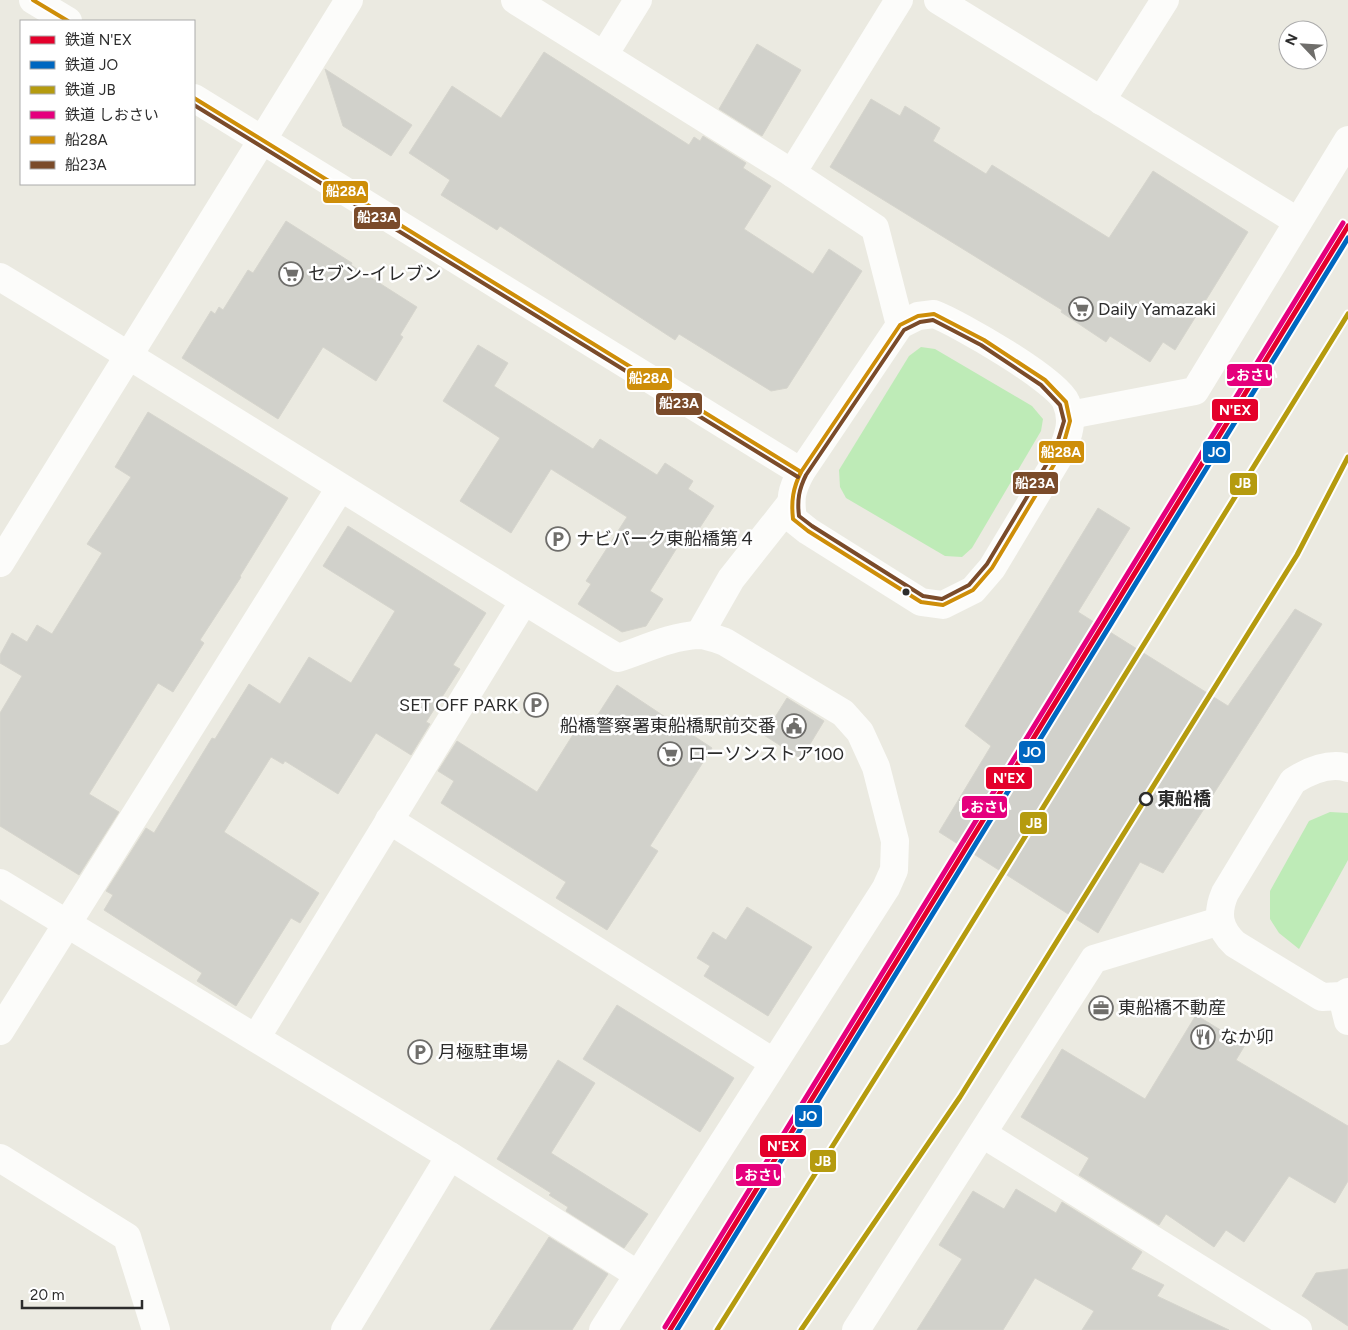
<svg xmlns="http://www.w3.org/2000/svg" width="1348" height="1330" font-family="Figtree,'Noto Sans JP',sans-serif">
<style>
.green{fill:#beebb7}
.building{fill:#d1d1cb;stroke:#d6d5cd}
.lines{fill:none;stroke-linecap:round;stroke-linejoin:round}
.street{stroke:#fcfcfa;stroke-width:28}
.secondary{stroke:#fcfcfa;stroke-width:28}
.bus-1-casing{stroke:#fff;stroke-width:8}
.bus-2-casing{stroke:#fff;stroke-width:8}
.bus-1{stroke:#ce8e09;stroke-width:4}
.bus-2{stroke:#7a4b2a;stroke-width:4}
.rail-1-casing{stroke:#fff;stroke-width:9}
.rail-2-casing{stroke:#fff;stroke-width:9}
.rail-3-casing{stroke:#fff;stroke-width:9}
.rail-4-casing{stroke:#fff;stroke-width:9}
.rail-1{stroke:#e4002b;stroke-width:5}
.rail-2{stroke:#0067c0;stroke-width:5}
.rail-3{stroke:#b59b0f;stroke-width:5}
.rail-4{stroke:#e5007d;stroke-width:5}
.bus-dot{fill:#2c2c2c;stroke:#fff;stroke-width:2}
.stop-dot{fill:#fff;stroke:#2c2c2c;stroke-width:2.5}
.labels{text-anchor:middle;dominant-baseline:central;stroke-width:5;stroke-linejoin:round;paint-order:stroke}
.poi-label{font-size:18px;fill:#2c2c2c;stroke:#fff;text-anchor:start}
.stop-label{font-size:18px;font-weight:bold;fill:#2c2c2c;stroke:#fff;text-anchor:start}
.line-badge{stroke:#fff;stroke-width:2}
.badge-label{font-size:14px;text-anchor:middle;font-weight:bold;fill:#fff}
</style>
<rect width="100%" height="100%" fill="#ebeae1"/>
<!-- green -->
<g class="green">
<path d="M921,347L935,349L1032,406L1043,419L1041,431L972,548L962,557L945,556L846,498L840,487L839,470L909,356Z"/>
<path d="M1330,812L1348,813V860L1299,949L1279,933L1270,919V891L1309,821Z"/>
</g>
<!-- building -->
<g class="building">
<path d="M757,44L801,70L762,136L719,109Z"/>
<path d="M544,52L689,145L694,137L700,141L703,136L746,163L743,168L771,186L744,229L813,274L829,249L862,271L787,388L771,391L679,334L675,340L500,226L497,230L441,195L450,180L409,153L452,86L501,118Z"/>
<path d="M325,69L412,125L391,156L343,126Z"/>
<path d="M871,99L900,116L905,106L940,128L933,141L986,174L992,165L1109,238L1153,171L1248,232L1175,350L1163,342L1150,362L1110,336L1106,342L1061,312L1062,310L830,167Z"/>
<path d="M286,221L352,263L351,265L417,307L400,335L403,337L376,381L323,347L278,419L182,358L211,311L215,314L219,307L223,310L248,270L253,273Z"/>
<path d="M478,345L508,363L494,386L593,449L600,439L657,475L665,463L693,481L688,489L714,506L695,535L688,530L650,591L663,599L646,626L622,632L578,604L591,584L586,581L627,517L551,469L511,533L460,501L500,438L443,401Z"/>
<path d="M148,412L288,498L240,576L241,577L200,640L204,643L173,692L158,683L89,794L119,812L79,875L0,826V713L22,676L0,663V655L12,633L27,642L37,625L52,634L102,553L87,544L131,477L115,467Z"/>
<path d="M1098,508L1130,528L1078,612L1228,706L1295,609L1322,624L1163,873L1140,862L1098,933L939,832L991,746L965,726Z"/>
<path d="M348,526L486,613L453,665L460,669L426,722L430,724L411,755L376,733L338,794L285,761L283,764L271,757L224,832L319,893L300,923L291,918L236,1006L197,981L202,973L104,910L113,895L106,891L146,828L154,833L212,738L215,739L249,684L280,704L309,657L351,683L395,611L323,566Z"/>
<path d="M617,685L712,748L650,846L658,851L607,930L556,898L566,882L441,803L454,781L438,771L457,741L537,792L579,725L588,730Z"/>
<path d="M787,698L824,721L801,759L764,735Z"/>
<path d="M747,907L812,947L768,1016L704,976L710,966L697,958L713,932L726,940Z"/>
<path d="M617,1005L734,1078L700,1132L583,1059Z"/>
<path d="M1196,1015L1245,1045L1236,1060L1348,1126V1181L1335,1203L1289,1176L1244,1242L1226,1230L1214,1247L1166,1214L1159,1225L1079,1175L1089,1158L1021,1117L1062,1049L1145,1099Z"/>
<path d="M558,1060L595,1083L551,1153L648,1214L624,1248L566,1211L568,1207L549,1195L551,1193L497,1159Z"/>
<path d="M1016,1189L1056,1213L1062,1202L1142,1252L1131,1269L1164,1285L1157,1296L1229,1330H1082L1094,1311L1035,1278L1003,1330H917L962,1259L939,1245L973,1191L1004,1209Z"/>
<path d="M549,1237L608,1274L572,1330H490Z"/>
<path d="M1348,1269V1326L1302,1296L1316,1273Z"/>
</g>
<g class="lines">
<!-- street -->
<g class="street">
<path d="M515,0L792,173L875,228L900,325"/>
<path d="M938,0L1297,221"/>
<path d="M604,55L638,0"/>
<path d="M1101,101L1165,0"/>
<path d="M792,173L899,0"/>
<path d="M0,277C207,402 411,533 618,658C643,650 671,636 698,635C707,635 717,639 725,642L843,713L860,732L876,767L895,841L894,870L886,888L603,1330"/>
<path d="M934,314C958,323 1057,380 1066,402C1074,420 1069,435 1061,453L992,568L973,590L943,605L921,602L808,531L793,519C790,498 791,491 801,472L900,325L918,316Z"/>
<path d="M1070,415L1195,391L1348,140"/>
<path d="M699,635L731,579L791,503"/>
<path d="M1348,768C1329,762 1309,771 1293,781L1225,893C1216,914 1219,929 1235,944L1322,997L1342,996L1348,992"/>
<path d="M389,820L773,1062"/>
<path d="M0,883L450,1156L637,1274"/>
<path d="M1342,996L1348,1021"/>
<path d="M0,1031L340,488"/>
<path d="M256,1038L524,601"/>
<path d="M983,1134L1298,1330"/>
<path d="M0,1158L127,1237L156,1330"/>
<path d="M345,1330L450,1156"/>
<path d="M856,1330L1094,959L1220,921"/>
</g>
<!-- secondary -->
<g class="secondary">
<path d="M33,0L68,21"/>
<path d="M194,98L801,472"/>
<path d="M0,563L349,0"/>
</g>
<!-- bus-1 casing -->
<g class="bus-1-casing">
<g id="bus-1">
<path d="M33,0L68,21"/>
<path d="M194,98L801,472"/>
<path d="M934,314L984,340L1045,380L1066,402L1070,421L1061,453L992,568L973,590L943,605L921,602L808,531L793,519C791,501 793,488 801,472L900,325L918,316Z"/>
</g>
</g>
<!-- bus-2 casing -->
<g class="bus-2-casing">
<g id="bus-2">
<path d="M194,105L798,477"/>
<path d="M933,320L981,345L1041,385L1060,405L1064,421L1055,450L987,564L969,585L942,599L923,596L812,526L799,516C797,500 799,489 806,475L904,330L920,322Z"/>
</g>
</g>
<!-- bus-1 -->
<use href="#bus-1" class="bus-1"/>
<!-- bus-2 -->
<use href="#bus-2" class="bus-2"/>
<!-- rail-1 casing -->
<g class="rail-1-casing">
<path id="rail-1" d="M670,1330L1348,226"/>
</g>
<!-- rail-2 casing -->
<g class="rail-2-casing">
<path id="rail-2" d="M677,1330L1348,238"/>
</g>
<!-- rail-3 casing -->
<g class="rail-3-casing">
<g id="rail-3">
<path d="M717,1330L913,1018L1348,314"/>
<path d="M801,1330L960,1097L1297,555L1348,457"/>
</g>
</g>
<!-- rail-4 casing -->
<g class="rail-4-casing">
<path id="rail-4" d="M665,1327L1343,223"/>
</g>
<!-- rail-1 -->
<use href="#rail-1" class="rail-1"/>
<!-- rail-2 -->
<use href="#rail-2" class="rail-2"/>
<!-- rail-3 -->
<use href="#rail-3" class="rail-3"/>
<!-- rail-4 -->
<use href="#rail-4" class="rail-4"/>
</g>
<!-- icons -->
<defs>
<g id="supermarket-ring" transform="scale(1.25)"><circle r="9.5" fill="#fff" stroke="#6f6e6b" stroke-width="1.5"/><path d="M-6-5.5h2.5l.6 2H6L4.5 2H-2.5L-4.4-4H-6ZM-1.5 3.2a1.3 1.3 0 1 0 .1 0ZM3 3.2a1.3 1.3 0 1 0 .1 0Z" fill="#6f6e6b"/></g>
<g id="parking-ring" transform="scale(1.25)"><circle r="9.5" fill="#fff" stroke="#6f6e6b" stroke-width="1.5"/><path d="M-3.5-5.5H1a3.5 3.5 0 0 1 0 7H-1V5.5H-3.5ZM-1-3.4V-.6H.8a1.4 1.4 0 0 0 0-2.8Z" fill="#6f6e6b"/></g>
<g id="civic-ring" transform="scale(1.25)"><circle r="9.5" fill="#fff" stroke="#6f6e6b" stroke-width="1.5"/><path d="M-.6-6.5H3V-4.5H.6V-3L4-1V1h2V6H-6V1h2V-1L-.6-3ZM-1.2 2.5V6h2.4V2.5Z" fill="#6f6e6b"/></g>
<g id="office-ring" transform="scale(1.25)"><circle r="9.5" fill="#fff" stroke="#6f6e6b" stroke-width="1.5"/><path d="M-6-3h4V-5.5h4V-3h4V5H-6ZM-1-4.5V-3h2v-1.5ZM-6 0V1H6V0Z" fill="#6f6e6b"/></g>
<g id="restaurant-ring" transform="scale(1.25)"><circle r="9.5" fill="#fff" stroke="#6f6e6b" stroke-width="1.5"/><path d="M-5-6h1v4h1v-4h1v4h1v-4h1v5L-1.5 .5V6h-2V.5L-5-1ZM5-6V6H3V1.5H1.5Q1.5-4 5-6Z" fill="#6f6e6b"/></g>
</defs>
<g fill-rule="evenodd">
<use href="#supermarket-ring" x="291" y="274"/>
<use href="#supermarket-ring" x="1081" y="309"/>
<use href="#parking-ring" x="558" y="539"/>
<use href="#parking-ring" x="536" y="705"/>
<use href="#civic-ring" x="794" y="726"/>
<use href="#supermarket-ring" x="670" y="754"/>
<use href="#office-ring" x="1101" y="1008"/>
<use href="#restaurant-ring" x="1203" y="1037"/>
<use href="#parking-ring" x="420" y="1052"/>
</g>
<!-- markers -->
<circle class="bus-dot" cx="906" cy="592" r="4.5"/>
<circle class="stop-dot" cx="1146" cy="799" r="6"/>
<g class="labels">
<!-- poi labels -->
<g class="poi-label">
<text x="308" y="274">セブン-イレブン</text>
<text x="1098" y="309">Daily Yamazaki</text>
<text x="576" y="539">ナビパーク東船橋第４</text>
<text x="518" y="705" text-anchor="end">SET OFF PARK</text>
<text x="776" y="726" text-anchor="end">船橋警察署東船橋駅前交番</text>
<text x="688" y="754">ローソンストア100</text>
<text x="1118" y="1008">東船橋不動産</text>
<text x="1220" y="1037">なか卯</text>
<text x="438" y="1052">月極駐車場</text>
</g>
<!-- stop labels -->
<g class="stop-label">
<text x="1157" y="799">東船橋</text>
</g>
</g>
<g class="line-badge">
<rect x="322" y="180" width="47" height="24" rx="5" fill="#ce8e09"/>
<rect x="353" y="206" width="48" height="24" rx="5" fill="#7a4b2a"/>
<rect x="1226" y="363" width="47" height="24" rx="5" fill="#e5007d"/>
<rect x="626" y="367" width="47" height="24" rx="5" fill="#ce8e09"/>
<rect x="655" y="392" width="48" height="24" rx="5" fill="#7a4b2a"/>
<rect x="1211" y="398" width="48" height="24" rx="5" fill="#e4002b"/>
<rect x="1202" y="440" width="29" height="24" rx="5" fill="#0067c0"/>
<rect x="1038" y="440" width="47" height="24" rx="5" fill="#ce8e09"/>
<rect x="1012" y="471" width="47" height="24" rx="5" fill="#7a4b2a"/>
<rect x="1229" y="472" width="29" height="24" rx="5" fill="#b59b0f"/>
<rect x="1018" y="740" width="28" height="24" rx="5" fill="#0067c0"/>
<rect x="985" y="766" width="48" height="24" rx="5" fill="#e4002b"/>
<rect x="961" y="795" width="47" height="24" rx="5" fill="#e5007d"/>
<rect x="1019" y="811" width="29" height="24" rx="5" fill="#b59b0f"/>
<rect x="794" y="1104" width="29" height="24" rx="5" fill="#0067c0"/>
<rect x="759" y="1134" width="48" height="24" rx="5" fill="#e4002b"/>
<rect x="809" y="1149" width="28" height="24" rx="5" fill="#b59b0f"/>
<rect x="735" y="1163" width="47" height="24" rx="5" fill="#e5007d"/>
</g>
<g class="badge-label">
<text x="346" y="196">船28A</text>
<text x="377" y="222">船23A</text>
<text x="1250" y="380">しおさい</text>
<text x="649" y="383">船28A</text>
<text x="679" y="408">船23A</text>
<text x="1235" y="415">N'EX</text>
<text x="1217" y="457">JO</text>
<text x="1061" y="457">船28A</text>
<text x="1035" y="488">船23A</text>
<text x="1243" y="488">JB</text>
<text x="1032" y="757">JO</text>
<text x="1009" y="783">N'EX</text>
<text x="984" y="812">しおさい</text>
<text x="1034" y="828">JB</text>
<text x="808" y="1121">JO</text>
<text x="783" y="1151">N'EX</text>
<text x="823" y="1166">JB</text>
<text x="758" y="1180">しおさい</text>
</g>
<!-- legend -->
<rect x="20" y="20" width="175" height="165" fill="#ffffff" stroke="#ababab"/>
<rect x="30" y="36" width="25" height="8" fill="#e4002b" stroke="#ababab"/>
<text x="65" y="45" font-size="15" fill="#2c2c2c">鉄道 N'EX</text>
<rect x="30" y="61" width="25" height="8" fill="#0067c0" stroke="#ababab"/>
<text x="65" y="70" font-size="15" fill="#2c2c2c">鉄道 JO</text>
<rect x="30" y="86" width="25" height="8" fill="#b59b0f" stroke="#ababab"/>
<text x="65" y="95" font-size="15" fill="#2c2c2c">鉄道 JB</text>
<rect x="30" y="111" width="25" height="8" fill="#e5007d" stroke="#ababab"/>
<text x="65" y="120" font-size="15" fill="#2c2c2c">鉄道 しおさい</text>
<rect x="30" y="136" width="25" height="8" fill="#ce8e09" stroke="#ababab"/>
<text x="65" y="145" font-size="15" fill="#2c2c2c">船28A</text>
<rect x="30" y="161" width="25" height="8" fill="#7a4b2a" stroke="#ababab"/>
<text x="65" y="170" font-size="15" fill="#2c2c2c">船23A</text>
<!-- north arrow -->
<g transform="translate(1303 45) rotate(295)"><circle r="24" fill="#ffffff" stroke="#ababab"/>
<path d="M0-4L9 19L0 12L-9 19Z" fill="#6f6e6b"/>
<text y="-8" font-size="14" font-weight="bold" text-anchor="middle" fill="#2c2c2c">N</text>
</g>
<!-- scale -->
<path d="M22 1300v8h120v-8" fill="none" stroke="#2c2c2c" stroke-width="2.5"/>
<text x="30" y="1300" font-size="15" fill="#2c2c2c" stroke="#ffffff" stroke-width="4" paint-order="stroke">20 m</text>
</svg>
